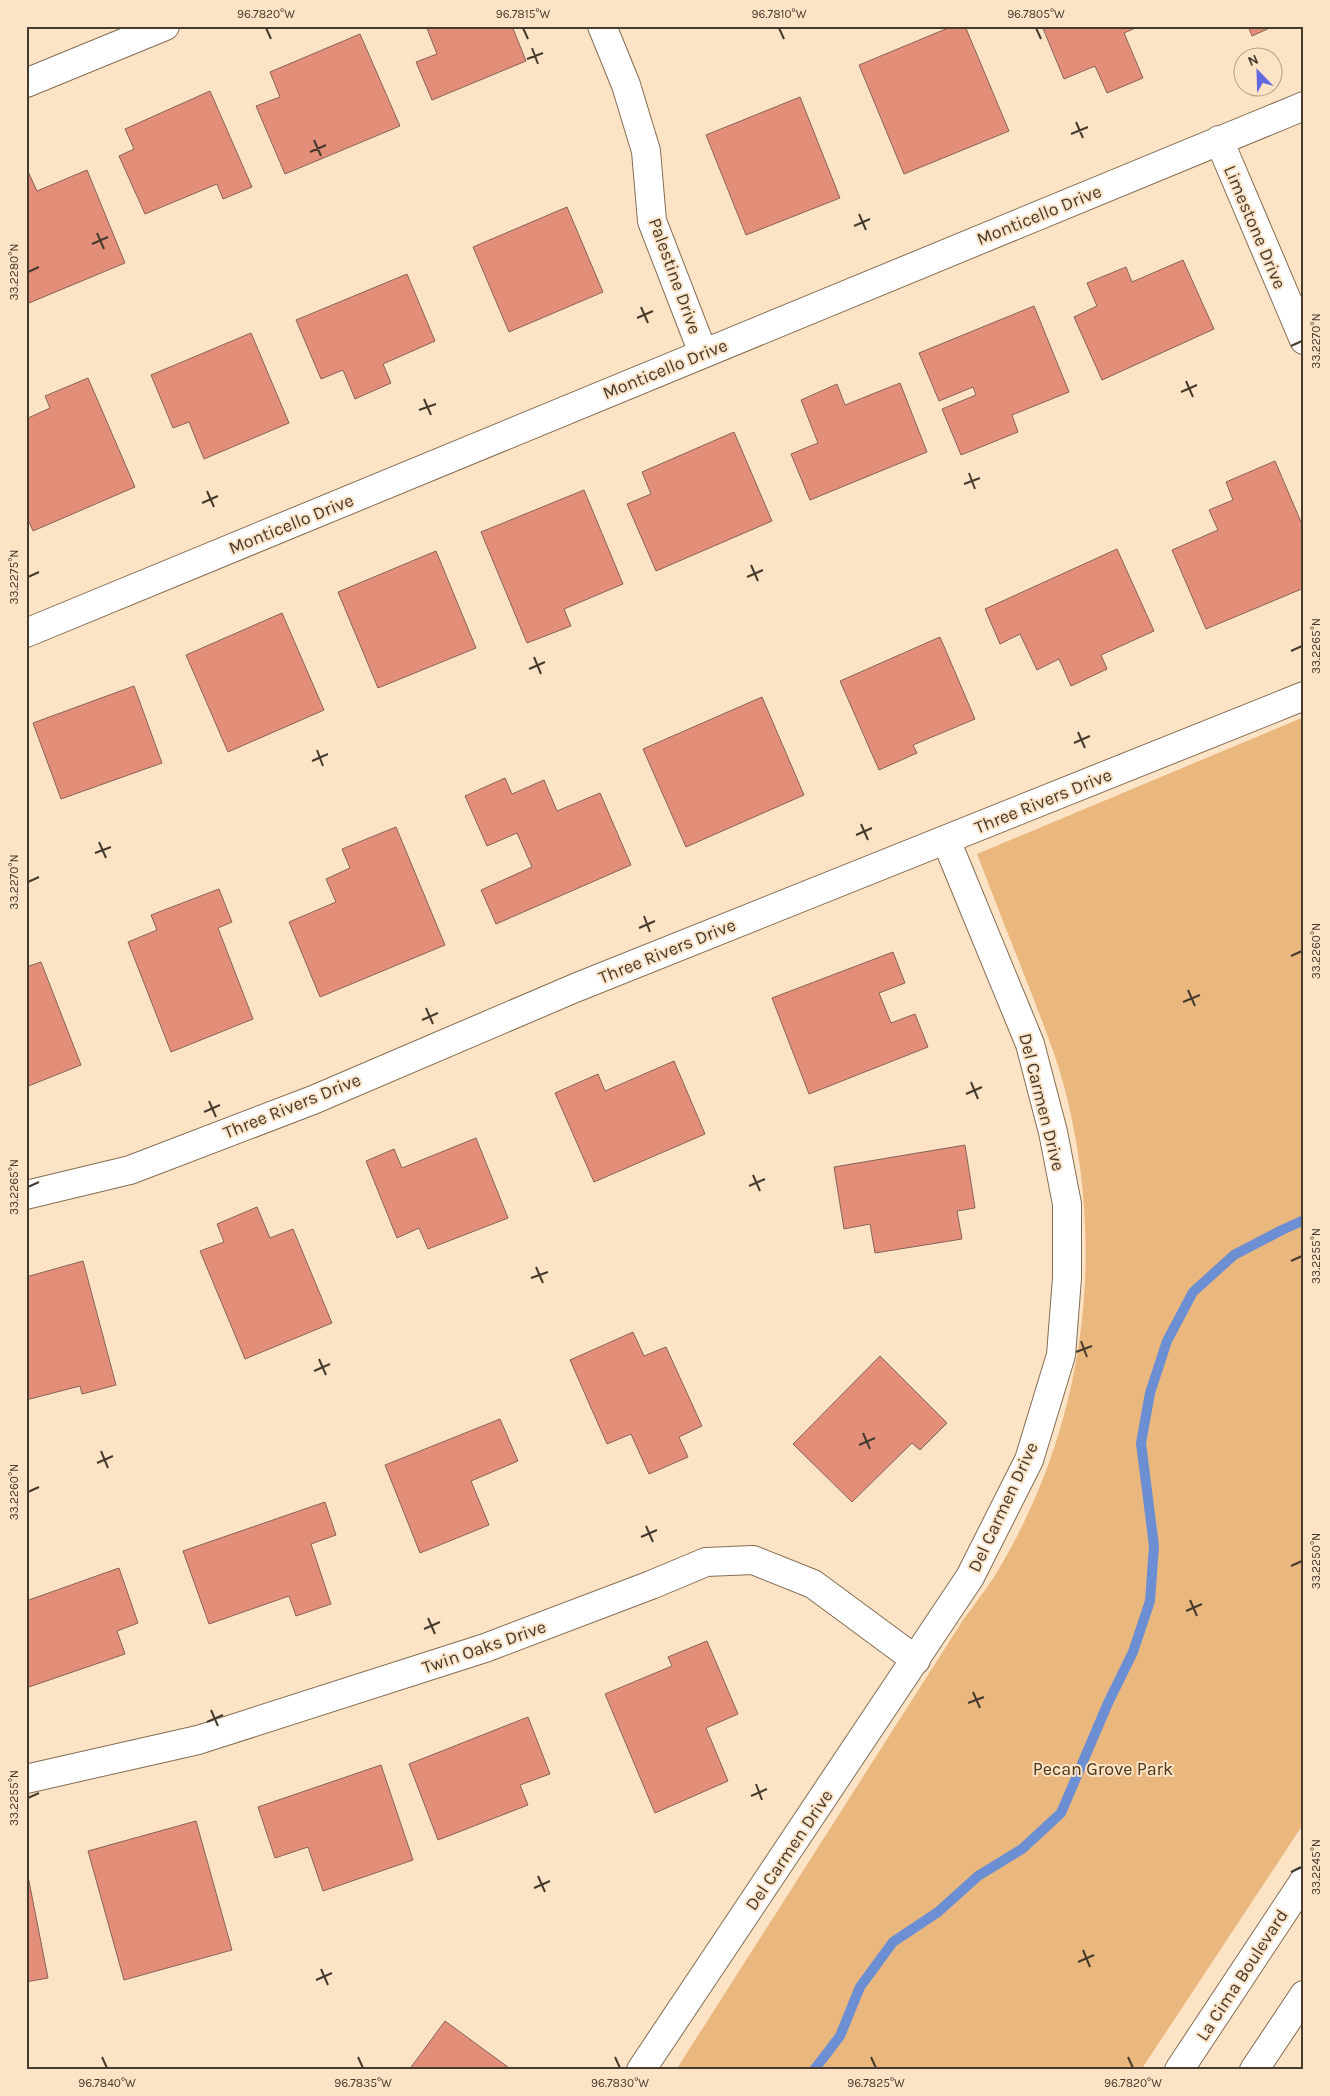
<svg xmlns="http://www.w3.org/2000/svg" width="1330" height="2096" font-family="Karla,sans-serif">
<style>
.green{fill:#eab87e}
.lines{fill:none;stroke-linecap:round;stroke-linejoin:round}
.stream{stroke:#6c8fd3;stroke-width:10}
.building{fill:#e38e79;stroke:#86635a}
.street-casing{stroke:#846d53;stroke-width:30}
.secondary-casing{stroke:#846d53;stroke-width:30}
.street{stroke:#fff;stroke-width:28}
.secondary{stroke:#fff;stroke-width:28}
.ticks{fill:none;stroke:#443a2e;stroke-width:2}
.labels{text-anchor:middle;stroke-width:4;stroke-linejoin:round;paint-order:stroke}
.street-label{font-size:18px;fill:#443a2e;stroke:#fde3c6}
.park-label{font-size:18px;fill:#4d3517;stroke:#fde3c6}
.neatline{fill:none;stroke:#443a2e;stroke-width:2}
.ticks-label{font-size:12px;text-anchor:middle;fill:#443a2e}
</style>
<rect width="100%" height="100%" fill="#fde3c6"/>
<path class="green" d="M1304,717V1823L1141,2070H676L963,1620C974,1606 984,1591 994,1577C1085,1429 1108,1253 1064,1086C1055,1052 1041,1019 1029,987C1011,942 994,898 977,854Z"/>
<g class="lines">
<path class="stream" d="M814,2070L840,2036L860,1987L893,1942L938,1912L978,1876L1022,1849L1061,1813L1108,1703L1133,1652L1150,1601L1154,1546L1141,1443L1150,1393L1167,1341L1193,1292L1234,1255L1282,1230L1304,1220"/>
</g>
<path class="building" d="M426,26H512L526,61L432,100L416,62L437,54Z
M953,26H965L1009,131L904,174L859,65Z
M1042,26H1140L1124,33L1143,78L1107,93L1095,66L1064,79Z
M1248,26H1274L1252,36Z
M360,34L400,126L285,174L256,106L280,97L270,72Z
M210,91L252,187L223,199L217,184L145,214L119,156L134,149L125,129Z
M800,97L840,198L746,235L706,135Z
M26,167L37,191L87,170L125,263L29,303L26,295Z
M567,207L603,292L509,332L473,247Z
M1183,260L1214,329L1102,380L1074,317L1097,306L1087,283L1126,267L1132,282Z
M407,274L435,341L383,364L391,383L355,399L343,370L321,379L296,320Z
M1034,306L1069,392L1012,415L1018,432L961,455L942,409L976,395L973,387L939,401L919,353Z
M251,333L289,423L204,459L189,422L173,428L151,375Z
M88,378L135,487L33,531L26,515V419L50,408L45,396Z
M900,383L927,452L810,500L791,454L818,443L801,400L837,384L845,405Z
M734,432L772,521L656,571L627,504L651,494L642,472Z
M1275,461L1304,529V588L1206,629L1172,550L1218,530L1209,510L1233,500L1226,482Z
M584,490L623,584L564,609L571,626L527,643L481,532Z
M1117,549L1154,631L1101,655L1107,669L1071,686L1059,659L1037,670L1020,634L1000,644L985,609Z
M436,551L476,648L378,688L338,592Z
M282,613L324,710L228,752L186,655Z
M940,637L975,719L913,745L917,753L879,770L840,681Z
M134,686L162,763L61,799L33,723Z
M762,697L804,795L686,847L643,749Z
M505,778L512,794L544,780L557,811L600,793L631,865L496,924L481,890L532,867L517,833L487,846L465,796Z
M396,827L445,945L320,997L289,922L336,902L326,879L350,868L342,849Z
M219,889L232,922L218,928L253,1019L171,1052L128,942L157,930L151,915Z
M893,952L905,983L879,993L891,1023L915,1014L928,1047L809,1094L772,998Z
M41,962L81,1065L26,1087V967Z
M674,1061L705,1134L594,1182L555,1093L598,1074L605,1091Z
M476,1138L508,1218L428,1249L419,1228L397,1238L366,1161L394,1149L402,1168Z
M965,1145L975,1208L957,1211L962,1239L875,1253L870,1224L844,1229L834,1167Z
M257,1207L270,1238L293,1229L332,1323L245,1359L200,1251L224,1242L217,1224Z
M83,1261L116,1385L82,1394L80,1386L26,1400V1277Z
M633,1332L644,1356L666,1347L702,1426L679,1437L688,1457L649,1474L631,1434L607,1444L570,1360Z
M880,1356L947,1423L920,1450L912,1443L852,1502L793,1444Z
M500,1419L518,1461L471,1481L489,1525L420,1553L385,1465Z
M325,1502L336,1535L311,1544L331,1604L296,1616L289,1596L209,1624L183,1551Z
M119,1568L138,1623L117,1631L125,1654L26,1688V1601Z
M707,1641L738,1714L706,1728L728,1781L655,1813L605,1694L672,1666L668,1657Z
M528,1717L550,1774L520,1785L528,1805L438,1840L409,1764Z
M381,1765L413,1860L323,1891L308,1847L275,1858L258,1807Z
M196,1821L232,1950L124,1980L88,1851Z
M26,1866L48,1978L26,1982Z
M445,2021L512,2070H409Z"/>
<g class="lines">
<g class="street-casing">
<path id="street" d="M602,26L626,85L646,151L652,221L703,353
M26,83L165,26
M1219,140L1304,340
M26,633L1304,106
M26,1195L130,1170L313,1100L575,988L1304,696
M26,1779L198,1740L485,1648L651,1585L706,1562L753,1560L813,1584L916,1660
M641,2070L970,1577L1029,1460L1061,1355L1067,1278V1204L1053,1132L1030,1044L946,840"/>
</g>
<g class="secondary-casing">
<path id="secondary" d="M1179,2070L1304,1881
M1254,2070L1304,1995"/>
</g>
<use href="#street" class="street"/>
<use href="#secondary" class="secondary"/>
</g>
<path class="ticks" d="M266,28L271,39M523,28L528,39M779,28L784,39M1036,28L1041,39M532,48L538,64M527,59L543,53M1076,122L1083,138M1071,134L1088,127M314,140L321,156M310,152L326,145M859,214L866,230M854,226L870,219M97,233L104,249M92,244L108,237M28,272L39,267M641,307L648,323M637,318L653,311M1291,346L1302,341M1186,381L1193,397M1181,392L1197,385M424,399L431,415M419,410L436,404M969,473L975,489M964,484L980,478M207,491L214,507M202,503L218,496M751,565L758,581M28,577L39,572M747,577L763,570M1291,651L1302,646M534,657L541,674M529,669L545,662M1078,732L1085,748M1074,743L1090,736M317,750L323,766M312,761L328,754M861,824L868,840M856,835L872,828M99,842L106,858M95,853L111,847M28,882L39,877M644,916L650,932M639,928L655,921M1291,956L1302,951M1188,990L1195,1006M1183,1002L1200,995M426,1008L433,1024M422,1020L438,1013M971,1082L978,1099M966,1094L982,1087M209,1101L216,1117M204,1112L220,1105M753,1175L760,1191M749,1186L765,1179M28,1187L39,1182M1291,1261L1302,1256M536,1267L543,1283M531,1278L548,1272M1081,1341L1087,1357M1076,1352L1092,1346M319,1359L326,1375M314,1371L330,1364M863,1433L870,1449M859,1445L875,1438M101,1451L108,1468M97,1463L113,1456M28,1492L39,1487M646,1526L653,1542M641,1537L657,1530M1291,1566L1302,1561M1190,1600L1197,1616M1186,1611L1202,1604M428,1618L435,1634M424,1629L440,1622M973,1692L980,1708M968,1703L984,1697M211,1710L218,1726M207,1722L223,1715M756,1784L762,1800M751,1796L767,1789M28,1798L39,1793M1291,1872L1302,1867M538,1876L545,1892M534,1888L550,1881M1083,1950L1090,1967M1078,1962L1094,1955M321,1969L328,1985M316,1980L332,1973M102,2057L107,2068M358,2057L363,2068M615,2057L620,2068M871,2057L876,2068M1128,2057L1133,2068"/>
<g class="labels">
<g class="street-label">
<text transform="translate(1039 215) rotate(-22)" y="6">Monticello Drive</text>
<text transform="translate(1255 227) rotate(67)" y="6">Limestone Drive</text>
<text transform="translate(675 276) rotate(70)" y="6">Palestine Drive</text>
<text transform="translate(665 369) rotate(-22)" y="6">Monticello Drive</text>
<text transform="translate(291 524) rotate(-22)" y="6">Monticello Drive</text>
<text transform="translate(1043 801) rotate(-22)" y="6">Three Rivers Drive</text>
<text transform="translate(667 951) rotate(-22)" y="6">Three Rivers Drive</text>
<text transform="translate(1042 1102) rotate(76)" y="6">Del Carmen Drive</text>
<text transform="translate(292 1106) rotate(-22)" y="6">Three Rivers Drive</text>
<text transform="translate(1003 1507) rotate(-65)" y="6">Del Carmen Drive</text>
<text transform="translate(484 1647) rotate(-19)" y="6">Twin Oaks Drive</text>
<text transform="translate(789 1850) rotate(-56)" y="6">Del Carmen Drive</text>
<text transform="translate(1242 1975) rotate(-57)" y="6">La Cima Boulevard</text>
</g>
<g class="park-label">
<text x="1103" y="1775">Pecan Grove Park</text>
</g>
</g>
<rect width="1330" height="2096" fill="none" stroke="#fde3c6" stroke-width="55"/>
<g transform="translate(1258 72) rotate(337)"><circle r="24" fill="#fde3c6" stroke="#b39f89"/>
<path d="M0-4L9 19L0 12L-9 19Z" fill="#6268e0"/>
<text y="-8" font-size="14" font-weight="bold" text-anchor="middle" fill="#443a2e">N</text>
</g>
<rect x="28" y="28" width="1274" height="2040" class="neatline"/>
<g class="ticks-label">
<text x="266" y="18">96.7820°W</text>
<text x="523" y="18">96.7815°W</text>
<text x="779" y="18">96.7810°W</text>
<text x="1036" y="18">96.7805°W</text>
<text transform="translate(14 272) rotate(-90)" y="4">33.2280°N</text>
<text transform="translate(1316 341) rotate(-90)" y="4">33.2270°N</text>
<text transform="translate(14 577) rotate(-90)" y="4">33.2275°N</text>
<text transform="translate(1316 646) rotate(-90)" y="4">33.2265°N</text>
<text transform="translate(14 882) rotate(-90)" y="4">33.2270°N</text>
<text transform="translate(1316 951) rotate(-90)" y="4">33.2260°N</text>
<text transform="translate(14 1187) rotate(-90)" y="4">33.2265°N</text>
<text transform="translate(1316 1256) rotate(-90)" y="4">33.2255°N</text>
<text transform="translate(14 1492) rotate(-90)" y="4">33.2260°N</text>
<text transform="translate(1316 1561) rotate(-90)" y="4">33.2250°N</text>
<text transform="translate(14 1798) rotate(-90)" y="4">33.2255°N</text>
<text transform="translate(1316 1867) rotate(-90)" y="4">33.2245°N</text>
<text x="107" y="2087">96.7840°W</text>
<text x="363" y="2087">96.7835°W</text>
<text x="620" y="2087">96.7830°W</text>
<text x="876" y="2087">96.7825°W</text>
<text x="1133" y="2087">96.7820°W</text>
</g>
</svg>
